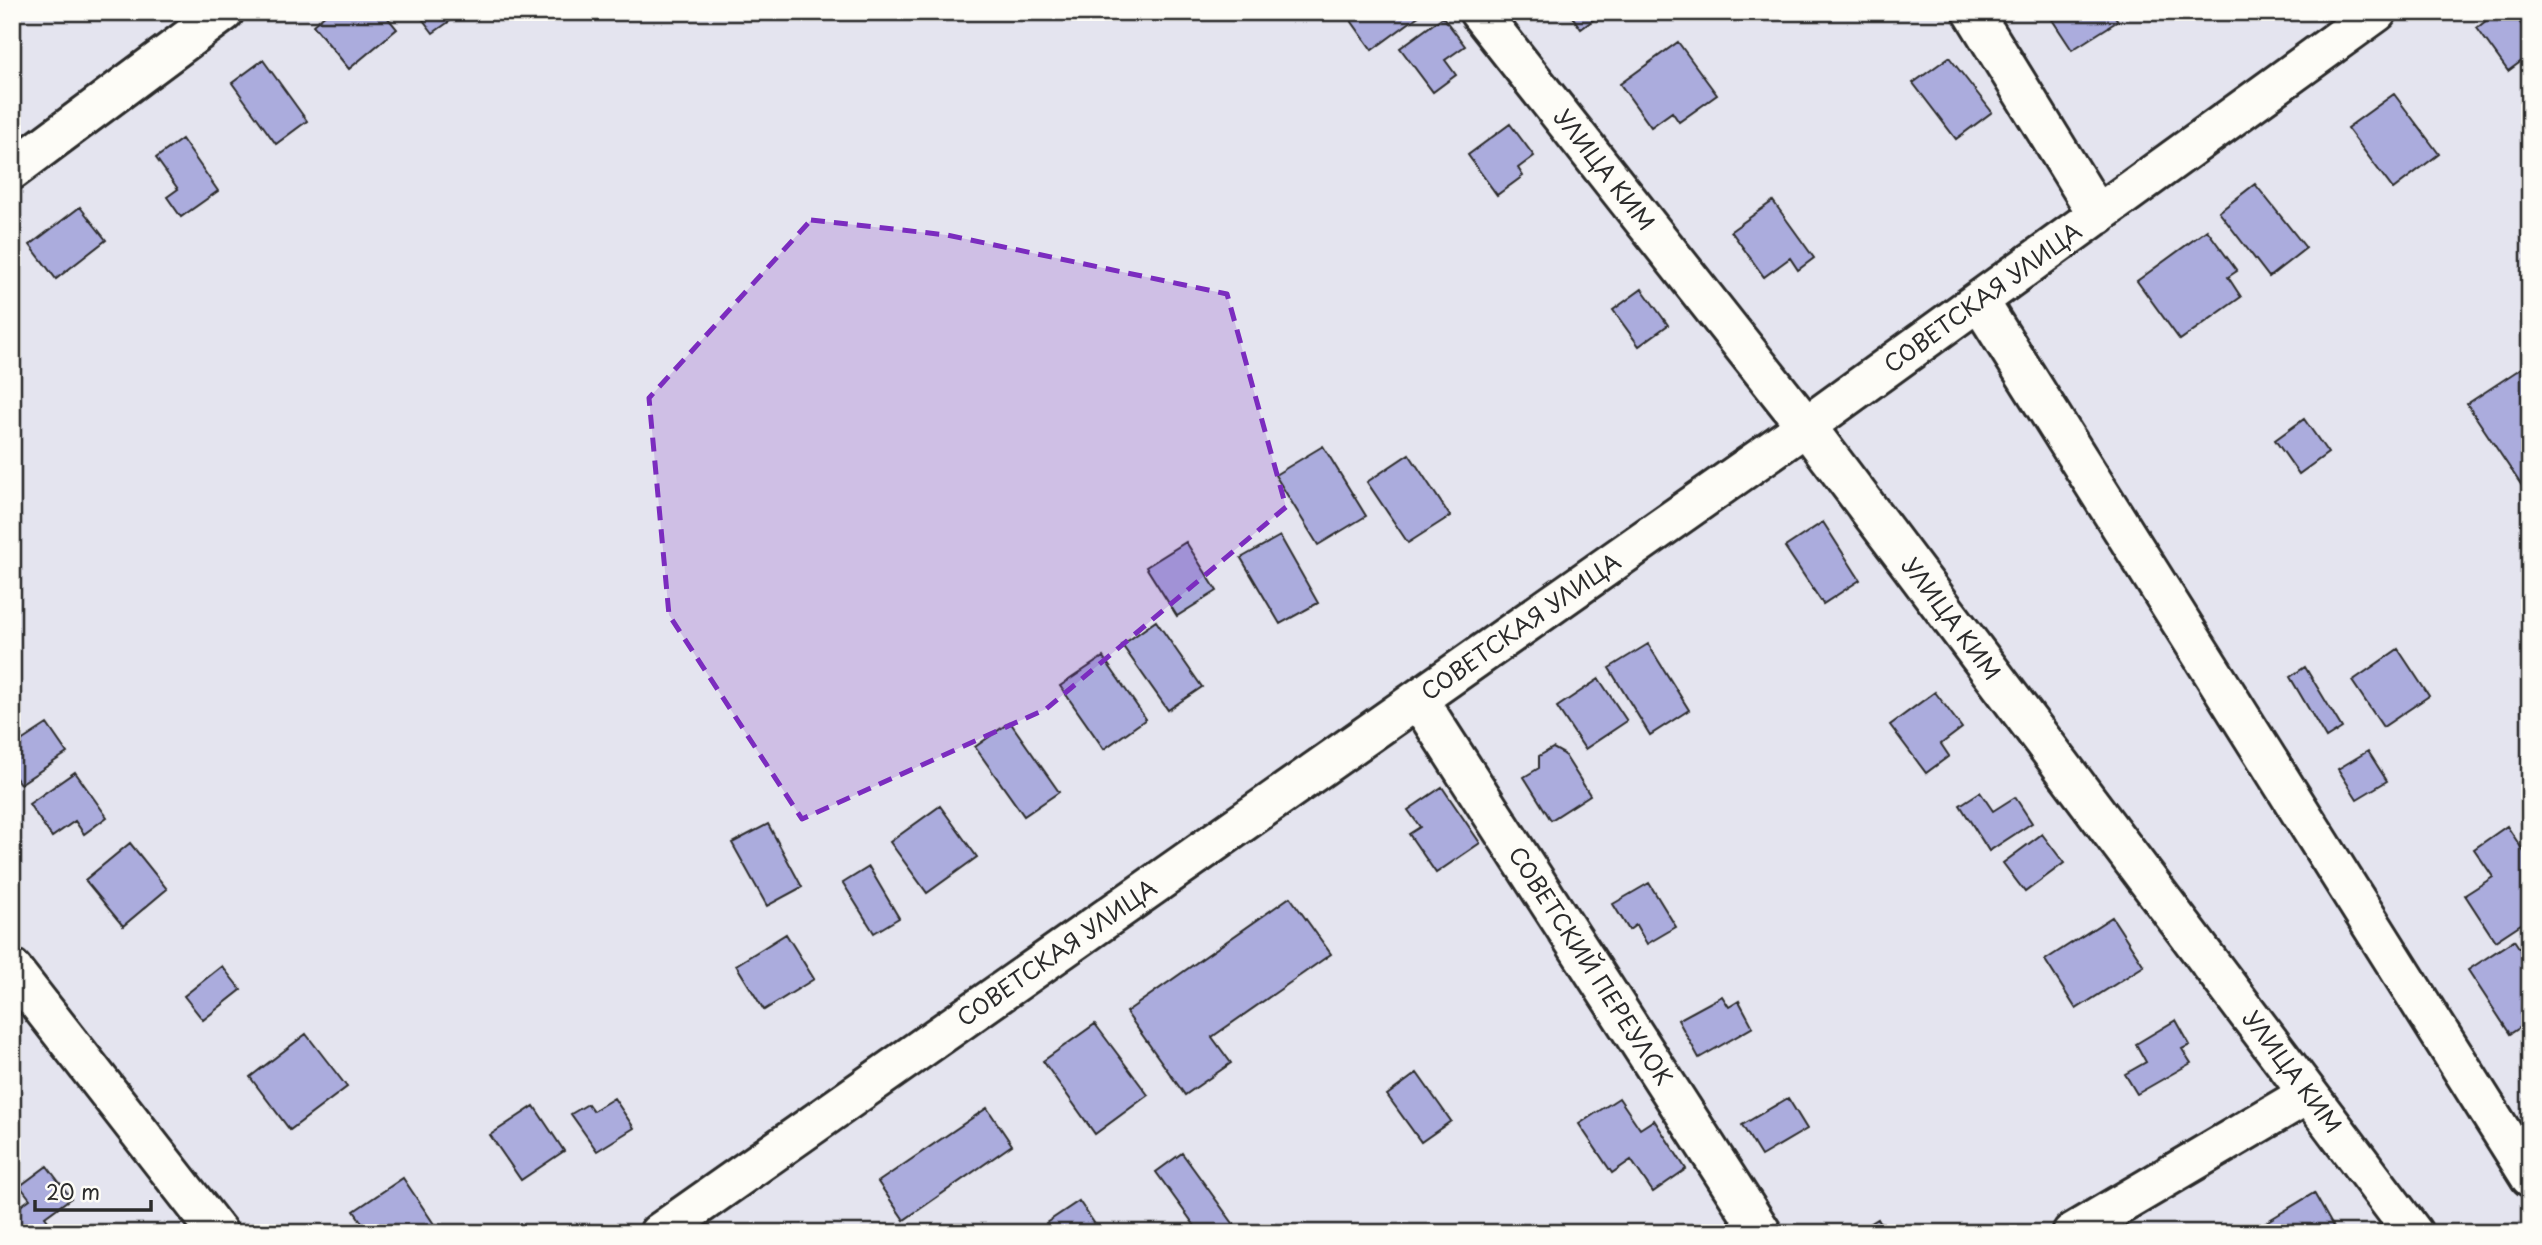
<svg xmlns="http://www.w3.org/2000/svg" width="2542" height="1245" font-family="'Playpen Sans',sans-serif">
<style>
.building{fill:#abacdd;stroke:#2b2b2b;stroke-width:2}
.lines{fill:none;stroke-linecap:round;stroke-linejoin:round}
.street-casing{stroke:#2b2b2b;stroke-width:44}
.street{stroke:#fdfcf7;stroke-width:38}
.marked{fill:#7b2cbf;fill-opacity:0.2;stroke:#7b2cbf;stroke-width:5;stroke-dasharray:14 9;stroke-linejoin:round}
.labels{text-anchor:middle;stroke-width:6;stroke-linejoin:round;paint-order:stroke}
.street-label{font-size:23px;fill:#2b2b2b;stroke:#fdfcf7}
</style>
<rect width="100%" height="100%" fill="#e4e4ef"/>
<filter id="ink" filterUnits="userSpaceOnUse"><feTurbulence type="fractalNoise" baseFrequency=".0143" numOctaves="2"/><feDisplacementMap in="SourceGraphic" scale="14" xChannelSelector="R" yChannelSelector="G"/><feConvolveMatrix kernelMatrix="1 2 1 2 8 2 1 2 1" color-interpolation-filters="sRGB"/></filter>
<g filter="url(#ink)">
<path class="building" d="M328,12H383L397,29L349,69L313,25Z
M417,12H459L460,14L433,33Z
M1345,12H1424L1372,50Z
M1569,12H1604L1581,29Z
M2047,12H2112L2118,21L2072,50Z
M2497,12H2512L2530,36V55L2508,71L2477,28Z
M1443,17L1465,46L1445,60L1456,75L1433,92L1400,48Z
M1678,42L1717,95L1679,122L1672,112L1651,127L1620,84Z
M1949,57L1992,112L1956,139L1913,83Z
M263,60L307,121L276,144L232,83Z
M2394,94L2439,154L2393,189L2347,128Z
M1510,124L1534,156L1518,168L1523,176L1497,195L1468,155Z
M182,139L218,191L181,217L167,197L178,189L156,158Z
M2255,184L2306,248L2269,277L2219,212Z
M1773,201L1814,258L1798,270L1790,258L1764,277L1731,231Z
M80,207L106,240L56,279L30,245Z
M2207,230L2237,271L2228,277L2241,297L2180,340L2137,281Z
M1642,289L1668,325L1639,346L1613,310Z
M2523,367L2530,377V498L2467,404Z
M2304,419L2328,453L2299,474L2275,440Z
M1323,446L1366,516L1318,545L1275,475Z
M1409,454L1450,516L1408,543L1367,482Z
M1823,522L1860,580L1823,604L1785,547Z
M1280,536L1318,603L1280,624L1241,558Z
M1186,542L1217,591L1177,616L1146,567Z
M1156,621L1202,687L1168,710L1122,645Z
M1648,644L1689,710L1650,735L1609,668Z
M2398,649L2429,696L2383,727L2352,681Z
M1103,657L1146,719L1104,749L1060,686Z
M2305,667L2342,728L2326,738L2290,677Z
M1599,679L1627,721L1585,749L1557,707Z
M1935,692L1962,728L1941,744L1949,756L1926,773L1890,725Z
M1010,722L1059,792L1024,816L975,747Z
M47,724L67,753L20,784L12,772V747Z
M1553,748L1564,754L1590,795L1551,820L1524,777L1539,768V756Z
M2368,751L2387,781L2357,799L2338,769Z
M75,772L107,817L84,834L75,821L52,837L29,804Z
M1442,787L1480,843L1436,873L1409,834L1420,827L1408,810Z
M1980,792L1993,811L2015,797L2032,823L1989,851L1960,805Z
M940,806L977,857L927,893L890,842Z
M768,824L802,887L767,906L732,843Z
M2507,826L2530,861V918L2495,941L2465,895L2493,877L2474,849Z
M2042,834L2064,863L2025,892L2003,863Z
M130,843L167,889L123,926L85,880Z
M869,867L899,918L874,933L843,883Z
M1649,883L1676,927L1647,944L1636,925L1629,930L1613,904Z
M1290,897L1331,954L1212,1037L1231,1063L1185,1095L1126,1012Z
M2112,917L2144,966L2076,1009L2045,960Z
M786,934L814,979L764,1010L736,965Z
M2514,940L2530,964V1021L2510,1034L2468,970Z
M222,966L241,990L203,1020L184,996Z
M1722,996L1729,1007L1739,1001L1753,1027L1699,1058L1678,1020Z
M2176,1020L2190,1045L2182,1049L2191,1063L2137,1094L2125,1074L2146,1062L2136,1044Z
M1095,1024L1148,1095L1095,1134L1043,1061Z
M306,1034L347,1087L290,1130L250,1077Z
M1417,1073L1451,1121L1421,1142L1387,1095Z
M614,1098L634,1128L597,1151L571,1114L588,1104L593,1111Z
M1619,1098L1640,1129L1654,1120L1686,1169L1653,1192L1631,1160L1612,1173L1579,1124Z
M1788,1098L1807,1129L1761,1156L1742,1125Z
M534,1106L564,1151L521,1180L490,1135Z
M987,1108L1012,1145L904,1220L878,1182Z
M1182,1153L1240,1233H1200L1156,1172Z
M47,1166L71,1198L45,1217L55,1230L51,1233H20L12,1223V1212L30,1199L20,1186Z
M403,1178L440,1233H369L354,1211Z
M2314,1193L2334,1228L2325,1233H2272L2266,1222Z
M1079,1201L1101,1233H1053L1046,1223Z
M1878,1219L1886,1233H1855Z"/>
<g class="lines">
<g class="street-casing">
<path id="street" d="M1479,12L1806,426L2413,1233
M1973,12L2098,215
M12,170L224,12
M1979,301L2530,1177
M1418,699L1762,1233
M12,969L218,1233
M659,1233L1806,426L2377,12
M2072,1233L2308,1094"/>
</g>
<use href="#street" class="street"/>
</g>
</g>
<path class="marked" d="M811,220L947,235L1227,294L1286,507L1046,709L802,819L669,615L649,398Z"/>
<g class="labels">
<g class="street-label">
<text transform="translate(1604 170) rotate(52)" y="8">УЛИЦА КИМ</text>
<text transform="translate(1983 298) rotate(-36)" y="8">СОВЕТСКАЯ УЛИЦА</text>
<text transform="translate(1951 619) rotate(53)" y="8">УЛИЦА КИМ</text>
<text transform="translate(1521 627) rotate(-35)" y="8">СОВЕТСКАЯ УЛИЦА</text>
<text transform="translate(1057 953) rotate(-35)" y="8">СОВЕТСКАЯ УЛИЦА</text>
<text transform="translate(1590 966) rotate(57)" y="8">СОВЕТСКИЙ ПЕРЕУЛОК</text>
<text transform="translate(2292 1072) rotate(53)" y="8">УЛИЦА КИМ</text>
</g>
</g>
<rect width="2542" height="1245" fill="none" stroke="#fdfcf7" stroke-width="42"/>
<rect x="21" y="21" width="2500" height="1203" fill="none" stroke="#2b2b2b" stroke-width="2.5" filter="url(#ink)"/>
<path d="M35 1200v10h116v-10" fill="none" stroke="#2b2b2b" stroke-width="3.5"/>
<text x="46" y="1200" font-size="21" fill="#2b2b2b" stroke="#fdfcf7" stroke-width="5" paint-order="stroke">20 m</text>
</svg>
